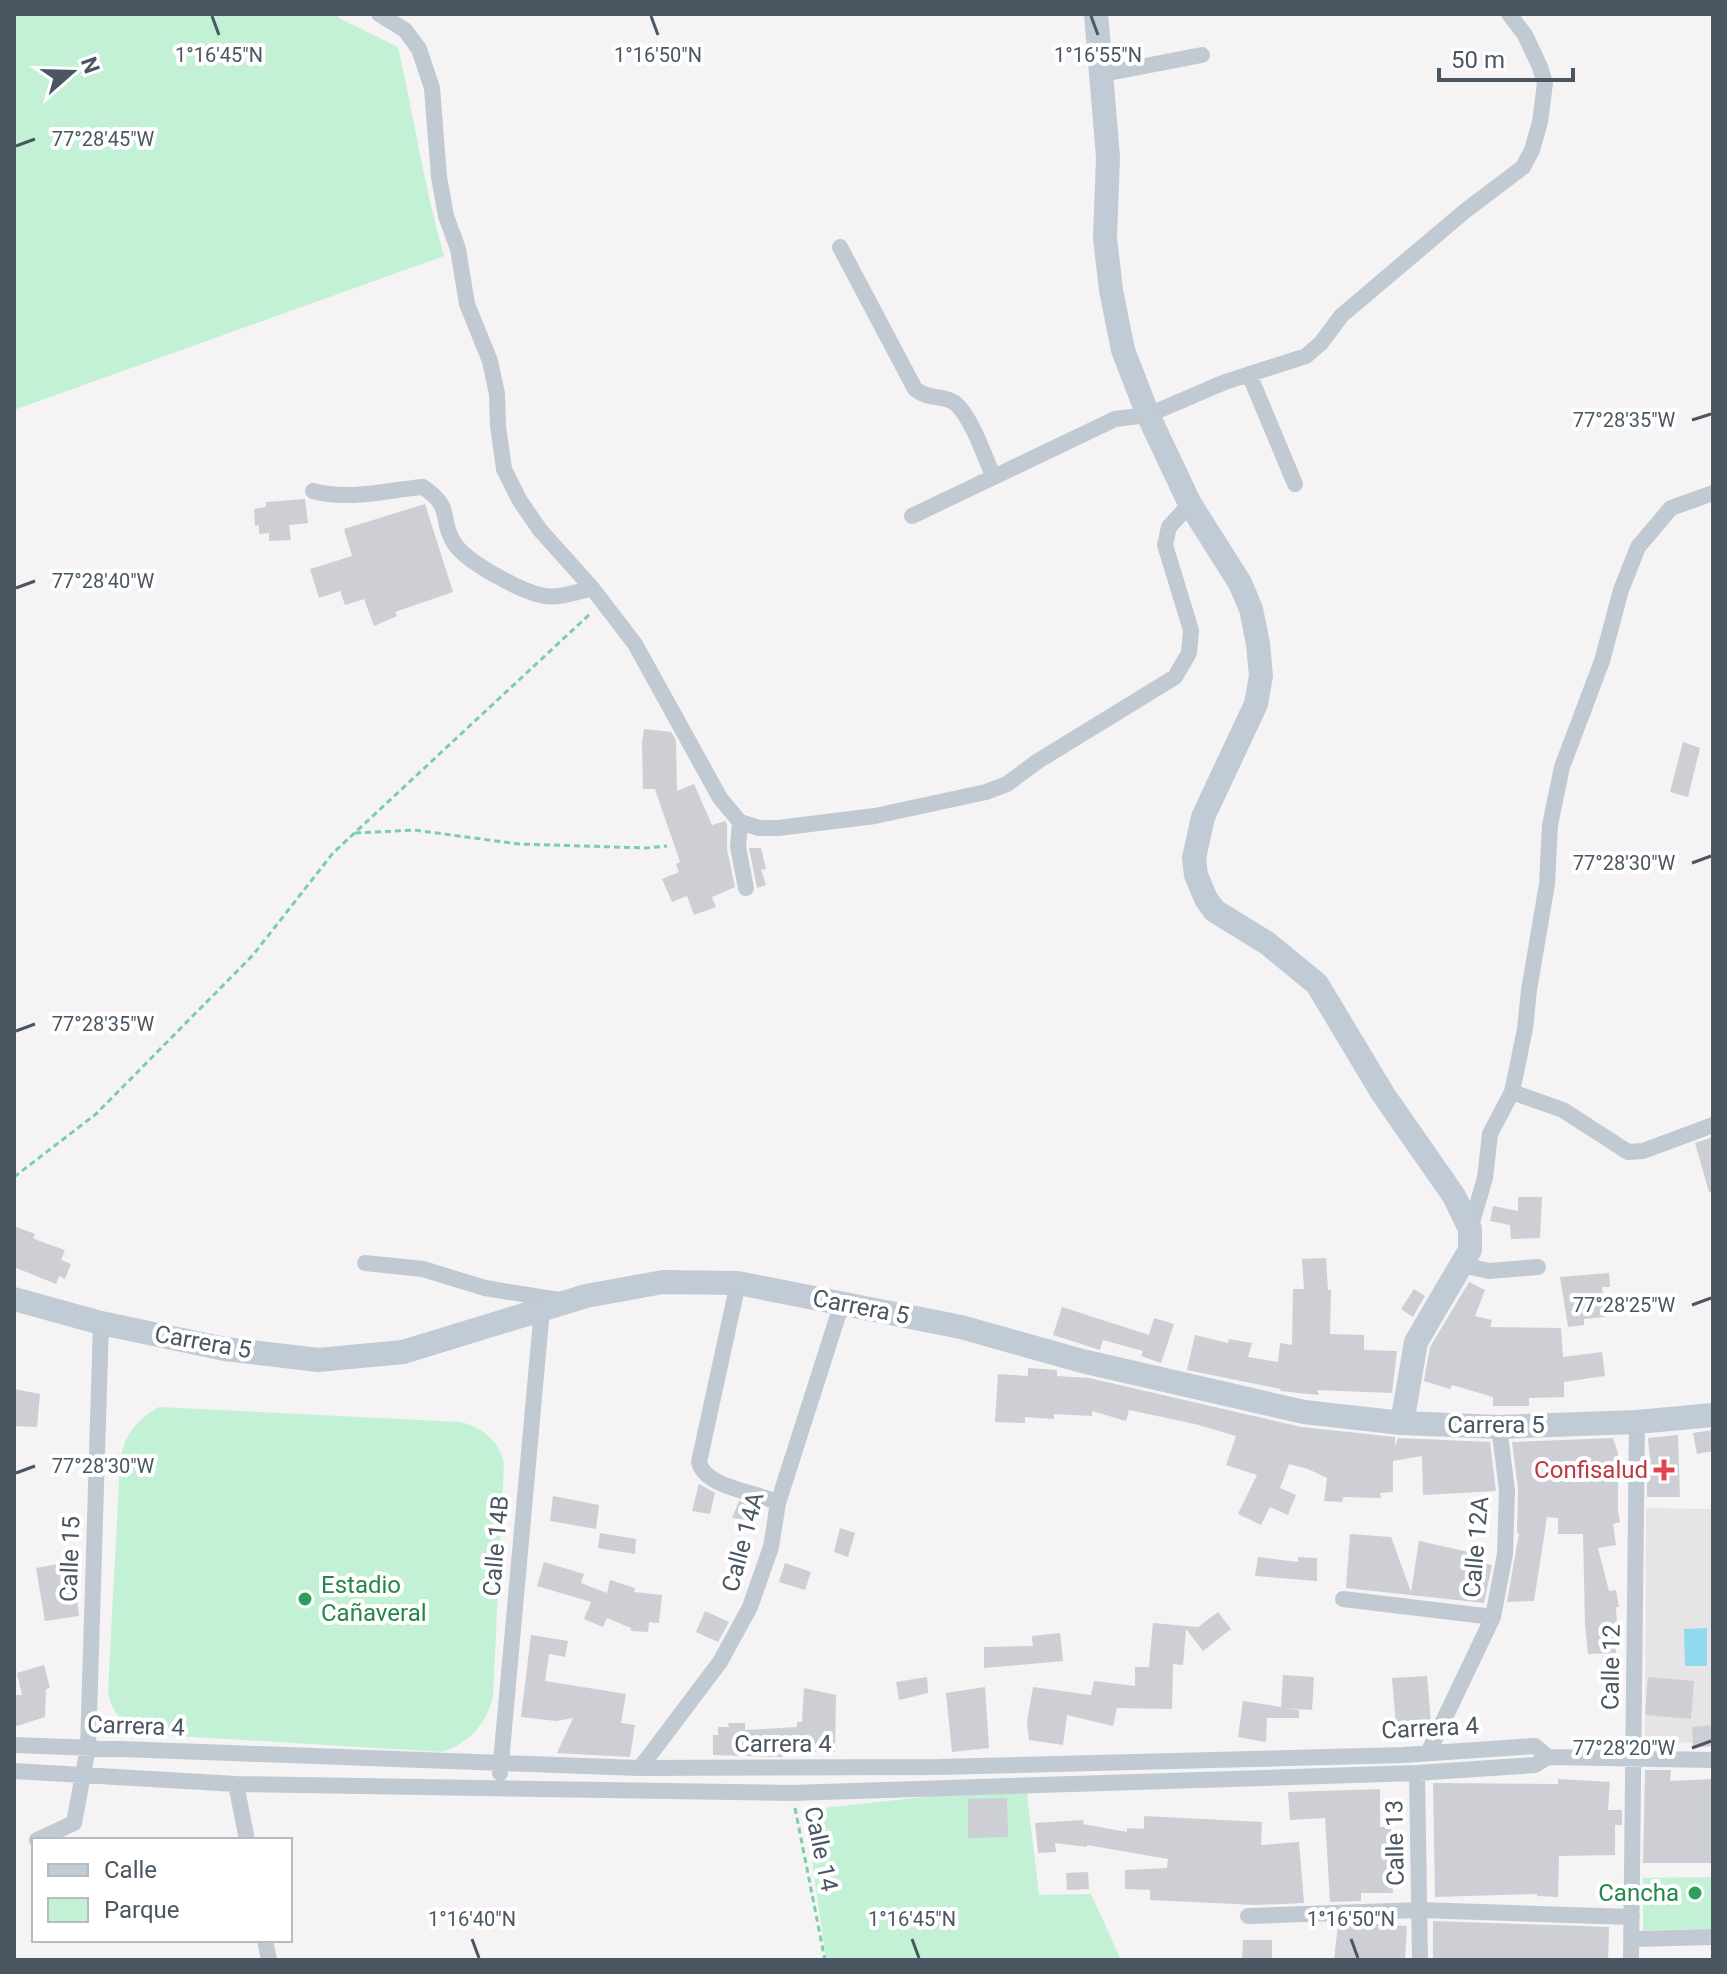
<svg xmlns="http://www.w3.org/2000/svg" width="1727" height="1974" font-family="Roboto,sans-serif">
<style>
.education{fill:#e6e4e5}
.green{fill:#c3f1d5}
.water{fill:#90daee}
.building{fill:#cdcfd5}
.lines{fill:none;stroke-linecap:round;stroke-linejoin:round}
.path{stroke:#7ad0a6;stroke-width:3;stroke-dasharray:6 4;stroke-linecap:butt}
.street{stroke:#c1cad2;stroke-width:16}
.secondary{stroke:#c1cbd6;stroke-width:24}
.ticks{fill:none;stroke:#4a5661;stroke-width:3}
.health-dot{fill:#e0444e;stroke:#fff;stroke-width:3}
.leisure-dot{fill:#2e9e5b;stroke:#fff;stroke-width:3}
.labels{text-anchor:middle;stroke-width:8;stroke-linejoin:round;paint-order:stroke}
.street-label{font-size:24px;fill:#4a5661;stroke:#fff}
.health-label{font-size:24px;fill:#be3a42;stroke:#fff;text-anchor:end}
.leisure-label{font-size:24px;fill:#27864d;stroke:#fff;text-anchor:start}
.ticks-label{font-size:20px;text-anchor:middle;fill:#4a5661;stroke:#fff;stroke-width:8;stroke-linejoin:round;paint-order:stroke}
</style>
<rect width="100%" height="100%" fill="#f5f3f3"/>
<path class="education" d="M1646,1508L1713,1509V1743L1645,1742Z"/>
<path class="green" d="M14,14H337L339,18L398,47C414,117 424,187 444,256L14,410Z
M159,1407L460,1422C482,1427 498,1440 504,1462L493,1696C486,1725 469,1743 442,1752L146,1734C125,1728 112,1714 108,1692L120,1463C123,1437 136,1420 159,1407Z
M1026,1786L1039,1895L1091,1894L1121,1960H826L805,1810Z
M1713,1877V1929L1643,1930V1878Z"/>
<path class="water" d="M1707,1628V1666H1685L1684,1629Z"/>
<path class="building" d="M305,499L308,523L289,525L291,540L269,541V533L259,534V525L255,526L254,509L266,507V502Z
M425,504L453,592L395,612L397,616L374,626L364,599L345,605L340,591L319,598L310,569L352,556L344,529Z
M644,729L671,732L676,740L677,791L694,784L712,825L725,821L727,824V849L735,887L712,897L716,907L694,915L687,896L672,902L662,879L679,872L676,864L680,862L655,789H643L642,743Z
M1683,742L1700,748L1688,797L1670,792Z
M749,848H761L766,869L761,870L766,885L757,888Z
M1713,1137V1191L1709,1192L1695,1143Z
M1518,1197H1542L1540,1238L1511,1239L1510,1225L1490,1221L1493,1206L1518,1211Z
M14,1226L35,1234L33,1238L42,1242L65,1250L61,1260L71,1264L65,1279L59,1276L56,1284L14,1267Z
M1326,1258L1328,1290H1331L1330,1334L1364,1335V1350L1397,1351L1392,1393L1317,1390L1319,1395L1280,1391L1281,1389L1187,1370L1195,1335L1228,1343L1229,1339L1252,1343L1248,1357L1278,1362L1280,1343L1292,1345L1293,1289H1304L1302,1259Z
M1609,1273L1610,1287H1602L1605,1317L1584,1319V1325L1568,1327L1560,1277Z
M1469,1282L1485,1290L1475,1316L1492,1320L1490,1327L1561,1328L1563,1357L1602,1352L1605,1376L1564,1382V1397L1529,1398V1406H1493V1397L1452,1385L1450,1389L1424,1381L1430,1347Z
M1414,1289L1425,1296L1413,1317L1401,1309Z
M1062,1307L1149,1335L1154,1318L1174,1324L1161,1363L1141,1356L1143,1351L1103,1340L1100,1350L1053,1335Z
M1028,1368L1057,1370V1376L1089,1378L1301,1427L1395,1437V1447L1398,1438L1490,1442L1496,1491L1423,1495L1422,1456L1393,1461V1492L1380,1493L1381,1498L1343,1497L1342,1502L1324,1501L1327,1478L1308,1469L1289,1464L1280,1488L1296,1495L1288,1515L1270,1507L1261,1525L1238,1514L1257,1475L1226,1465L1236,1436L1195,1424L1129,1410L1126,1421L1092,1411V1416L1054,1414V1419L1025,1417V1423L995,1422L998,1374L1028,1376Z
M14,1389L40,1394L37,1427L14,1426Z
M1713,1430V1451L1697,1454L1693,1433Z
M1678,1435L1680,1497H1647V1474H1651L1648,1438Z
M1613,1438L1618,1453V1511L1620,1522L1613,1524L1616,1545L1598,1548L1609,1591L1616,1590L1619,1607H1616L1617,1624H1614L1616,1653L1588,1654L1585,1624L1583,1534H1558V1518L1547,1517L1534,1601L1507,1602L1519,1533H1517L1518,1489L1512,1442Z
M699,1484L715,1493L710,1514L692,1511Z
M553,1496L599,1505L596,1529L550,1521Z
M739,1501L761,1508L757,1521L732,1518Z
M840,1528L855,1533L848,1557L834,1552Z
M600,1533L636,1539L635,1554L598,1548Z
M1350,1534L1391,1537L1411,1592L1419,1541L1469,1552L1468,1560L1492,1565L1484,1603L1346,1588Z
M1258,1557L1298,1562V1557L1317,1558V1581L1255,1576Z
M544,1562L584,1574L581,1583L607,1593L610,1580L635,1588L634,1592L662,1595L659,1623L649,1622L648,1632L631,1631V1628L607,1618L603,1627L584,1619L591,1602L537,1586Z
M785,1563L811,1572L805,1590L779,1582Z
M58,1564L62,1585L75,1582L79,1616L45,1621L36,1568Z
M705,1611L729,1622L718,1642L696,1632Z
M1218,1612L1231,1629L1203,1651L1186,1629L1183,1665L1173,1664L1172,1709L1117,1708L1113,1726L1067,1715L1063,1745L1029,1740L1027,1722L1033,1687L1091,1695L1094,1681L1135,1686V1667H1149L1153,1623L1198,1627Z
M1060,1633L1063,1661L984,1668V1647L1033,1646L1032,1636Z
M531,1635L568,1641L565,1657L549,1654L545,1681L626,1694L621,1723L635,1725L630,1757L557,1753L573,1718L556,1721L521,1717Z
M44,1665L50,1688L46,1689L45,1717L14,1727V1695H22L17,1673Z
M1283,1675L1314,1677L1312,1710L1286,1708L1299,1710V1718H1267L1266,1742L1238,1737L1243,1701L1281,1707Z
M1427,1676L1431,1722L1425,1734L1397,1737L1392,1678Z
M927,1677L928,1693L899,1700L896,1682Z
M1648,1677L1694,1681L1691,1719L1645,1715Z
M985,1687L989,1748L952,1752L946,1693Z
M804,1688L836,1695L835,1752H783V1757L713,1755V1735H718V1727H729L728,1723H745V1730L797,1727V1722H802Z
M1713,1725V1746L1693,1748L1692,1727Z
M1645,1770H1671L1670,1781L1713,1779V1863H1643Z
M1558,1779L1610,1782L1608,1810H1622V1825H1615V1855L1559,1856L1558,1897L1537,1896V1894L1435,1897L1433,1783L1558,1784Z
M1380,1789V1827H1391L1393,1893H1361V1901L1330,1902L1325,1818L1290,1820L1288,1792Z
M1007,1798L1008,1837L968,1838V1799Z
M1144,1816L1262,1822L1261,1845L1299,1842L1304,1903L1255,1905L1150,1900V1890L1125,1889V1870L1167,1868L1168,1859L1087,1845V1847L1055,1843L1056,1852L1038,1853L1035,1823L1084,1820L1083,1824L1127,1832V1828L1144,1829Z
M1088,1872L1089,1889L1067,1890L1066,1873Z
M1433,1921L1609,1927L1608,1960H1433Z
M1363,1923L1407,1926L1405,1960H1334L1338,1924Z
M1243,1940H1272V1960H1242Z"/>
<g class="lines">
<path class="path" d="M355,833L414,830L519,844L646,848L667,846
M14,1177L96,1114L253,955L333,853L591,613
M795,1808L825,1960"/>
<path class="street" d="M379,14L405,30L419,49L432,88L439,177L446,216L458,249L467,304L490,361L497,394L498,426L504,469L520,501L540,530L592,588L635,644L720,798L740,822L759,828H778L875,816L986,792L1007,784L1038,761L1175,677L1189,653L1191,630L1165,545L1169,527L1190,504
M1103,74L1202,55
M840,247L915,389C931,401 943,394 955,403C971,416 985,457 993,476
M1249,374L1295,484
M313,491C350,501 386,490 423,487C455,509 438,517 454,543C466,562 522,592 544,596C560,598 577,592 592,588
M912,516L1115,419L1148,415L1225,382L1306,356L1321,343L1341,316L1465,211L1523,167L1532,150L1540,122L1545,83L1540,67L1525,35L1509,14
M740,822L738,847L746,888
M1512,1092L1563,1110L1628,1152L1643,1151L1713,1125
M1470,1229L1485,1178L1490,1134L1512,1092L1525,1029L1529,990L1547,884L1550,825L1562,767L1602,661L1621,590L1638,547L1671,508L1713,493
M365,1263L423,1269L485,1288L559,1300
M1462,1265L1489,1271L1538,1267
M738,1283L699,1462C705,1488 755,1491 778,1503
M1343,1599L1493,1617
M14,1745L640,1768L938,1767L1403,1755L1535,1746L1548,1757
M1428,1753L1493,1617L1505,1554L1507,1490L1499,1427
M640,1768L720,1662L750,1607L771,1547L778,1503L842,1303
M14,1771L236,1784L791,1793L1417,1773L1535,1765L1548,1757L1713,1760
M500,1773L542,1309
M1417,1773L1420,1960
M236,1784L247,1840
M37,1840L74,1823L88,1748L101,1323
M1248,1916L1420,1910L1632,1917
M1632,1939L1713,1937
M265,1940L269,1960
M1631,1960L1637,1422"/>
<path class="secondary" d="M1096,14L1108,157L1105,238L1111,290L1123,350L1148,415L1190,504L1240,583L1251,609L1258,644L1261,676L1256,704L1203,817L1194,858L1196,875L1206,899L1215,911L1267,943L1317,984L1383,1094L1454,1196L1470,1229V1250L1416,1342L1402,1423
M14,1299L101,1323L225,1349L318,1360L403,1352L586,1296L663,1282L738,1283L961,1327L1082,1361L1304,1412L1402,1423L1499,1427L1637,1422L1713,1415"/>
</g>
<path class="ticks" d="M212,16L219,35M651,16L658,35M1091,16L1098,35M16,146L35,139M1692,420L1711,414M16,588L35,581M1692,863L1711,856M16,1031L35,1024M1692,1305L1711,1298M16,1473L35,1466M1692,1748L1711,1741M472,1939L479,1958M912,1939L919,1958M1351,1939L1358,1958"/>
<path class="health-dot" d="M1660 1458h8v8h8v8h-8v8h-8v-8h-8v-8h8z"/>
<g class="leisure-dot">
<circle cx="305" cy="1599" r="8"/>
<circle cx="1695" cy="1893" r="8"/>
</g>
<g class="labels">
<g class="street-label">
<text transform="translate(861 1307) rotate(11)" y="8">Carrera 5</text>
<text transform="translate(203 1342) rotate(10)" y="8">Carrera 5</text>
<text x="1496" y="1433">Carrera 5</text>
<text transform="translate(743 1542) rotate(-75)" y="8">Calle 14A</text>
<text transform="translate(496 1546) rotate(-85)" y="8">Calle 14B</text>
<text transform="translate(1476 1547) rotate(-85)" y="8">Calle 12A</text>
<text transform="translate(70 1559) rotate(-88)" y="8">Calle 15</text>
<text transform="translate(1611 1667) rotate(-89)" y="8">Calle 12</text>
<text transform="translate(136 1726) rotate(2)" y="8">Carrera 4</text>
<text transform="translate(1430 1728) rotate(-3)" y="8">Carrera 4</text>
<text x="783" y="1752">Carrera 4</text>
<text transform="translate(1395 1843) rotate(-91)" y="8">Calle 13</text>
<text transform="translate(821 1849) rotate(78)" y="8">Calle 14</text>
</g>
<g class="health-label">
<text x="1648" y="1478">Confisalud</text>
</g>
<g class="leisure-label">
<text x="321" y="1593">Estadio<tspan x="321" dy="28">Cañaveral</tspan></text>
<text x="1679" y="1901" text-anchor="end">Cancha</text>
</g>
</g>
<g class="ticks-label">
<text x="219" y="62">1°16'45"N</text>
<text x="658" y="62">1°16'50"N</text>
<text x="1098" y="62">1°16'55"N</text>
<text x="103" y="146">77°28'45"W</text>
<text x="1624" y="427">77°28'35"W</text>
<text x="103" y="588">77°28'40"W</text>
<text x="1624" y="870">77°28'30"W</text>
<text x="103" y="1031">77°28'35"W</text>
<text x="1624" y="1312">77°28'25"W</text>
<text x="103" y="1473">77°28'30"W</text>
<text x="1624" y="1755">77°28'20"W</text>
<text x="472" y="1926">1°16'40"N</text>
<text x="912" y="1926">1°16'45"N</text>
<text x="1351" y="1926">1°16'50"N</text>
</g>
<rect width="1727" height="1974" fill="none" stroke="#4a5661" stroke-width="32"/>
<rect x="32" y="1838" width="260" height="104" fill="#ffffff" stroke="#b7bbc0" stroke-width="2"/>
<rect x="48" y="1864" width="40" height="12" fill="#c1cbd6" stroke="#b7bbc0" stroke-width="2"/>
<text x="104" y="1878" font-size="24" fill="#4a5661">Calle</text>
<rect x="48" y="1898" width="40" height="24" fill="#c3f1d5" stroke="#b7bbc0" stroke-width="2"/>
<text x="104" y="1918" font-size="24" fill="#4a5661">Parque</text>
<g transform="translate(72 72) rotate(70)" stroke="#ffffff" stroke-width="6" paint-order="stroke">
<path d="M0-6L14 30L0 20L-14 30Z" fill="#4a5661"/>
<text y="-12" font-size="22" font-weight="bold" text-anchor="middle" fill="#4a5661">N</text>
</g>
<path d="M1439 68v12h134v-12" fill="none" stroke="#4a5661" stroke-width="4"/>
<text x="1451" y="68" font-size="24" fill="#4a5661" stroke="#ffffff" stroke-width="6" paint-order="stroke">50 m</text>
</svg>
